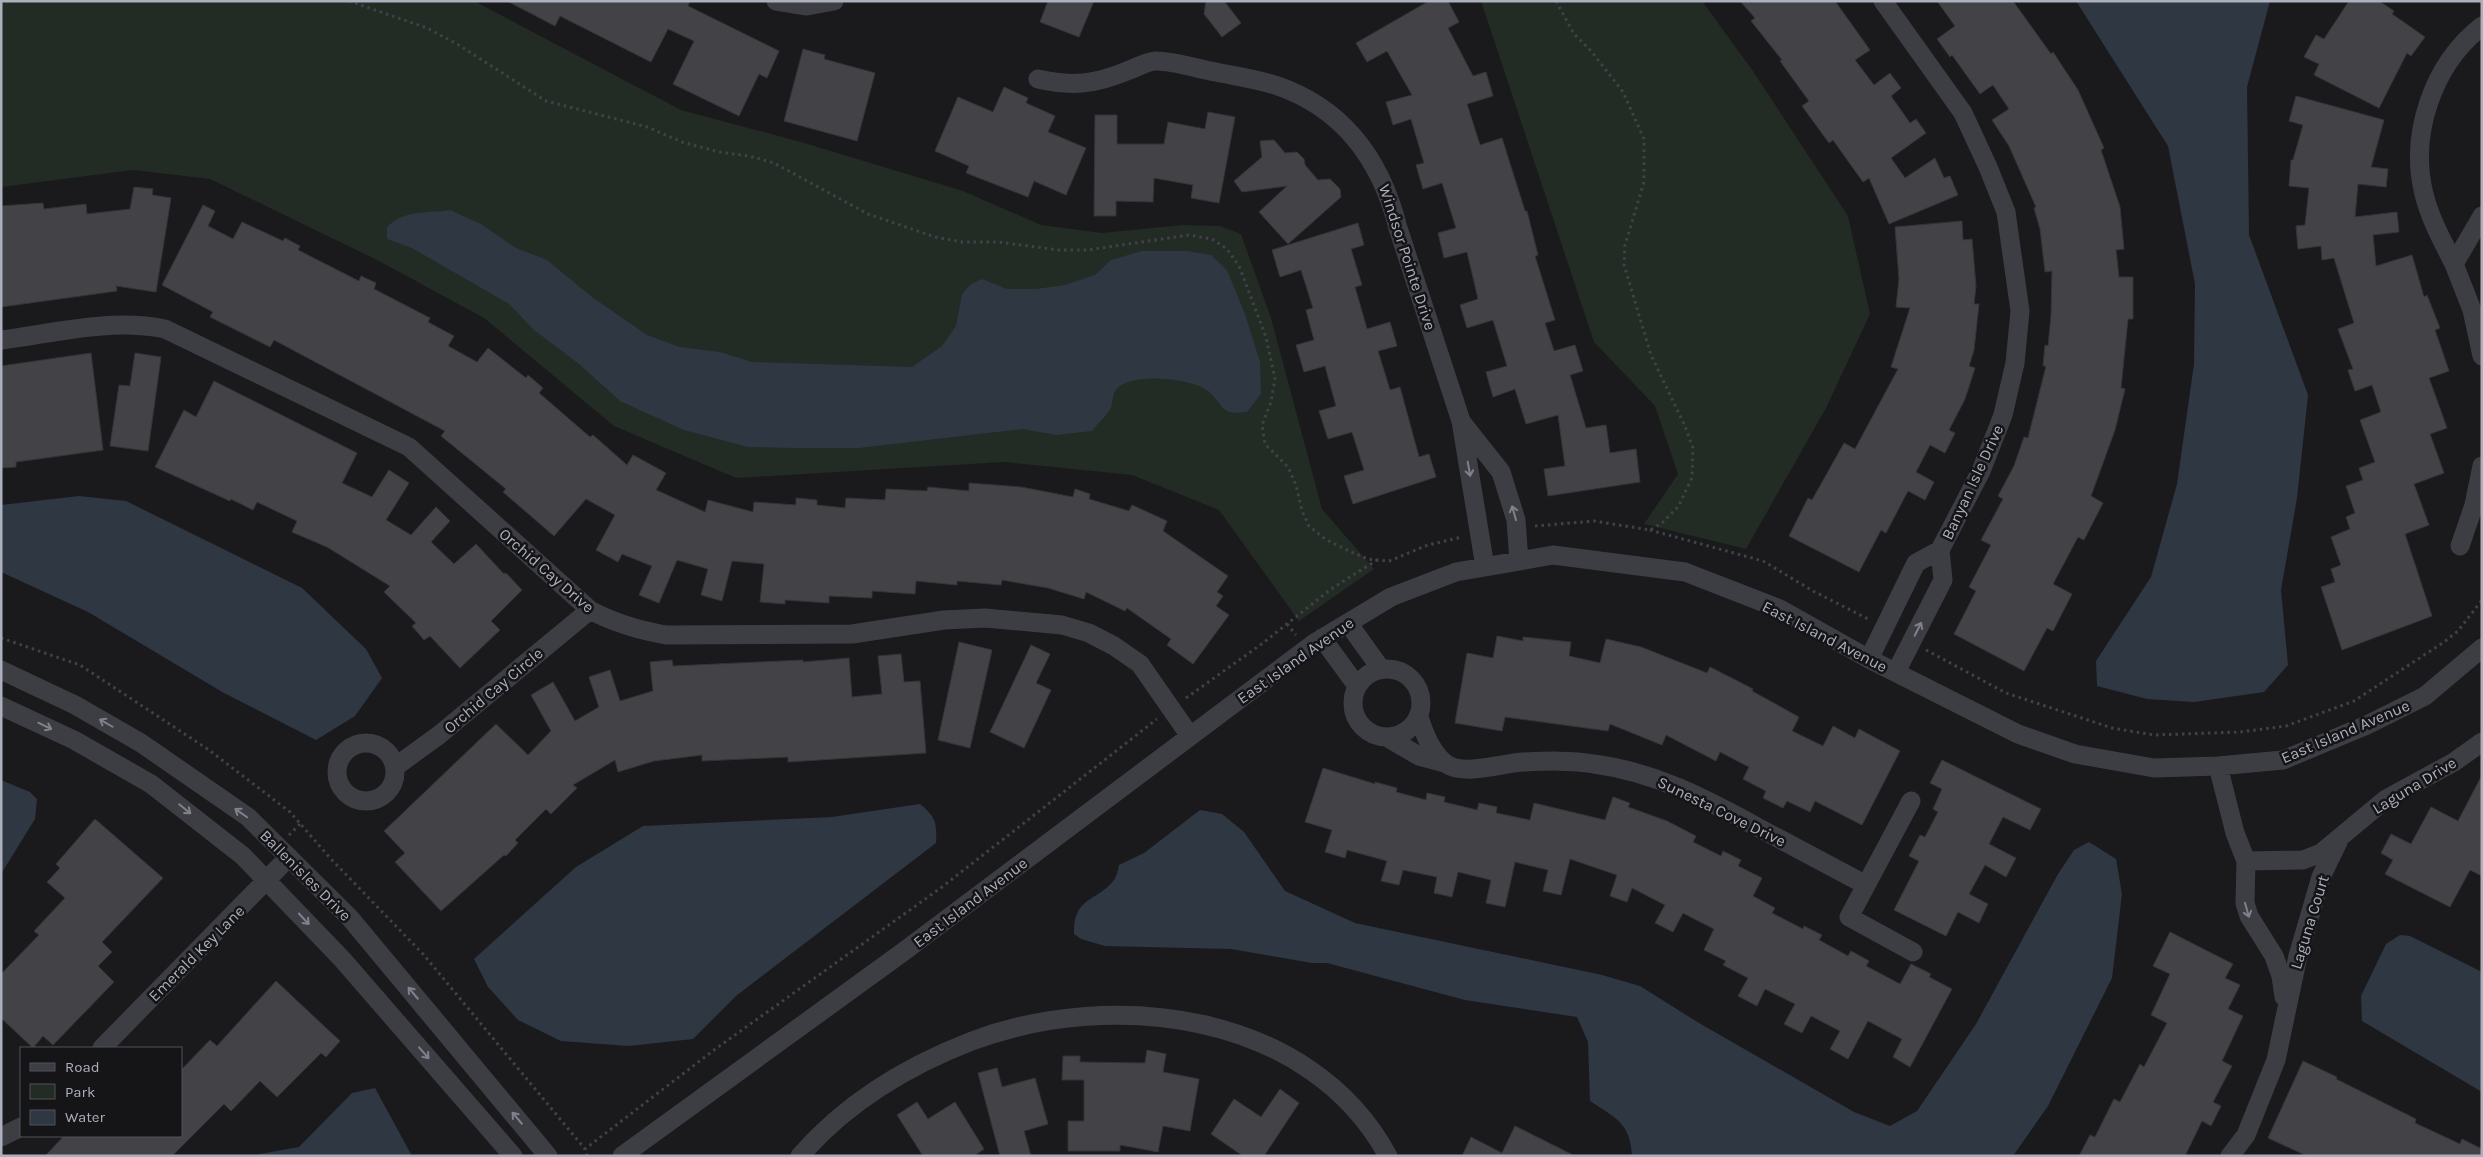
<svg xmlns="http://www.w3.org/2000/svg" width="2483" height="1157" font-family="Karla,sans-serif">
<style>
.green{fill:#222b24}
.water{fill:#2f3742}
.building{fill:#424247;stroke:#353439}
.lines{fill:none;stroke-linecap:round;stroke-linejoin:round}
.path{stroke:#414249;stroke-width:3;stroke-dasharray:2.5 4;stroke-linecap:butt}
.minor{stroke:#3d3d44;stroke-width:19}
.oneway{stroke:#80818c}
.labels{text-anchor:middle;stroke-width:5;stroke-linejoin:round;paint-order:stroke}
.street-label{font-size:16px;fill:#acafbc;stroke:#151518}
</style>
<rect width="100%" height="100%" fill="#1a1a1d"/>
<path class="green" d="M1,1H474L681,110L801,142L963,191L1041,225L1102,233L1182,225L1220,226L1241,234L1271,318L1322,509L1374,569L1299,621L1219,510L1132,475L1004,462L736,478L614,426L484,318L379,261L210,179L133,170L1,187Z
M1481,1H1702L1753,71L1848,216L1870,314L1826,408L1746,549L1644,524L1678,474L1655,406L1594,342Z"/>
<path class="water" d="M2076,1H2270L2247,87L2249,235L2308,395L2297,498L2281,590L2288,665L2264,692L2194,702L2147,699L2097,686L2096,661L2151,577L2177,484L2194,364L2195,284L2168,146Z
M450,210L481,224L516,248L547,260L592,297L647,335L680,347L720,352L752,362L912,367L942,346L956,326L962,294L971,284L982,279L1007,289H1036L1065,285L1095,275L1111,260L1142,251H1187L1211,255L1227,270L1245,314L1260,362L1261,394L1247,412C1219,416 1224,404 1207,390C1190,378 1128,371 1115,391C1112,396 1113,404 1110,410C1105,417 1097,424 1092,431L1056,435L1023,429L859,448H796L748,447L684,430L620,401L579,364L534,330L509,304L412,248L387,239V227C405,209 426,214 450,210Z
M79,496L126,501L302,588L366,649L382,678L355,716L316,740L224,693L88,612L1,572V505Z
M1,780L30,792L37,799L35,819L1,874Z
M920,804C936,817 937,823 936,843L736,996L693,1039L629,1046L561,1041L518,1020L488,987L474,959L576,867L643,826L832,817Z
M1200,810L1222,814L1244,832L1285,891L1355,923L1602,975L1640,986L1699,1023L1854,1112L1890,1126L1917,1111L1976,1024L2058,874L2074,850L2089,842L2116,859L2122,894L2112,978L2048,1106L2013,1156H1632C1630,1123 1616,1118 1590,1101L1588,1042L1577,1017L1465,1000L1327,963H1312L1231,949L1105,946L1081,939L1074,934C1073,896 1097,902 1114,880C1117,876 1118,869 1119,865L1144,853Z
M2400,935L2410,936L2482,972V1092L2362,1021L2361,996L2386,944Z
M375,1088L412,1156H249L299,1147L352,1093Z"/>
<path class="building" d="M507,1H690L688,6L779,51L767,78L759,74L739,116L673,84L694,41L668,29L651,62L560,16L555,26Z
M1048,1H1094L1079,37L1040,22Z
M1206,1H1224L1241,23L1222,37L1204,14Z
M1429,1H1448L1459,22L1448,28L1473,76L1486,72L1493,96L1467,104L1480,145L1502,138L1525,211H1527L1538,255L1535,256L1555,320L1545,323L1554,351L1575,345L1583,371L1570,375L1586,428L1606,425L1610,453L1636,449L1640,482L1548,496L1544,469L1565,466L1558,415L1526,424L1515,389L1493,397L1486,372L1507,366L1493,320L1467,328L1460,305L1478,299L1467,252L1444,258L1438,233L1456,228L1442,183L1423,189L1416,165L1424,163L1411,119L1393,125L1386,102L1412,95L1387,51L1367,62L1356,43Z
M1740,1H1835L1870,50L1855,60L1874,85L1890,73L1901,88L1891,96L1910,123L1916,119L1926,133L1891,158L1905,178L1935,158L1944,178L1950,176L1958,195L1889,224L1869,178L1863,182L1833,140L1829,143L1802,106L1809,101L1780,61L1782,60L1751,21L1755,18Z
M1937,1H2013L2051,54L2053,52L2078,90L2104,148L2101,150L2120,207L2124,249L2116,250L2119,277H2133V319H2128L2121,388L2125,389L2115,430L2091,496L2103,503L2084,540L2078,537L2053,584L2072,594L2053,631L2047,628L2024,671L1954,634L1976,591L1969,587L1991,545L1981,540L2003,499L1998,496L2014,466L2024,437L2028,438L2046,366H2043L2045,345L2048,346L2051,316L2052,271L2045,272L2040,229L2034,208L2036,207L2009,146L1992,120L2009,109L1993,85L1980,94L1952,55L1950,57L1937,39L1955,26Z
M2349,1H2379L2394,11L2392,14L2425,37L2411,56L2407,53L2379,108L2314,75L2319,64L2304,57L2316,35L2324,39Z
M803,49L825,55L824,59L875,73L857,141L784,121Z
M1004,87L1028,98L1026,103L1055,116L1048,132L1086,148L1066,195L1034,181L1028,197L966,173L969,166L935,151L958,97L993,112Z
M2296,96L2384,120L2371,167L2388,169L2386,187L2358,184L2355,217L2397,212L2399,232L2373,235L2376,266L2412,255L2424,297L2427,295L2440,328L2435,330L2449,371L2429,378L2447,428L2430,434L2444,473L2414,484L2429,525L2405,534L2432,616L2342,650L2321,587L2335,582L2331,569L2341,565L2331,537L2350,529L2346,517L2355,513L2346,486L2363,480L2359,468L2375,462L2360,420L2381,412L2372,385L2355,391L2348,370L2353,369L2338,329L2354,323L2334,258L2322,260L2321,246L2298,249L2296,226L2305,225L2309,188L2289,186L2291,160H2293L2303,125L2289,121Z
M1208,112L1235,117L1219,203L1191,198L1193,185L1154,178L1153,202L1116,201V216H1094L1095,115H1117V144H1164L1168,122L1205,129Z
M1274,140L1285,153L1297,152L1304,159L1305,165L1318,180L1330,179L1340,189L1341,197L1288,244L1259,212L1287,186L1242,192L1234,181L1262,157L1260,141Z
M134,187L153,189L152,195L171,198L156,292L116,286L117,291L1,307V206L43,203L44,209L86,204L87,214L130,209Z
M203,205L215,211L208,226L233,239L242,222L283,241L285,238L300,246L298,250L359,281L361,276L376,283L374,289L430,318L428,322L454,336L448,346L477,362L488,348L526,378L528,375L543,388L539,393L590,437L593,435L627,465L633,455L666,473L656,490L705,512L708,500L753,512L754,502L796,505V498L817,500V505L845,508L846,498L885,500L886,489L927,491L928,487L969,491V483L1021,487L1073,497L1075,489L1090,494L1089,499L1129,511L1132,505L1167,521L1163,531L1228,576L1217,592L1223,596L1216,606L1229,615L1193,664L1167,645L1171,639L1127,608L1125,611L1086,592L1084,599L1048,588L1002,580L1001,585L957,581V585L916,581L915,594L872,591V598L829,596V603L785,600V604L760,602L764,564L732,561L722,601L701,595L708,569L677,560L659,603L639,595L652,566L622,554L618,562L596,550L615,515L586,499L554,536L503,492L506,489L441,436L445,431L274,340L270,347L210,317L213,312L162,285Z
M1962,221L1963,240L1972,239L1976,286L1974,304H1979L1974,350L1969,366L1975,368L1965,399L1949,430L1955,433L1945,453L1930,445L1916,472L1934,482L1925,500L1908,491L1886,533L1881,530L1859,572L1789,536L1808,498L1812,500L1844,443L1855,449L1898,369L1891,367L1910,308L1896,307L1899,279L1895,227Z
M1358,223L1364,245L1351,249L1362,285L1355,287L1367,329L1390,322L1397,346L1378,351L1390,390L1400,387L1419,457L1429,454L1436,477L1353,504L1344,476L1364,470L1352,432L1328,439L1319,411L1336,406L1325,366L1304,372L1296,345L1314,340L1306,310L1313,308L1301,270L1280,277L1272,250Z
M91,353L103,450L16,462V467L1,468V366Z
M135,353L161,357L148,451L110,446L119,385L130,386Z
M214,381L357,453L342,483L372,497L389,470L409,483L386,520L411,535L436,507L450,521L431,542L454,564L476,544L504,574L506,573L522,590L491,621L500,630L460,668L430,636L424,640L412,626L416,623L384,592L390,586L327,547L292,532L297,521L257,502L253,510L231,499L230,501L155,467L184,410L196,417Z
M1497,636L1523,641V637L1571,642L1569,656L1600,663L1606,639L1641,647L1707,673L1710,667L1753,689L1752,691L1799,717L1792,731L1823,746L1833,726L1855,738L1859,729L1900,751L1862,825L1815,801L1810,812L1787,801L1783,808L1763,798L1766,791L1743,779L1749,767L1720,752L1716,761L1666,735L1662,745L1610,724L1608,731L1505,717L1502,731L1455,723L1467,653L1493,658Z
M959,642L992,650L970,748L938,740Z
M1031,645L1050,654L1036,683L1051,690L1024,748L990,732Z
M901,654L904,682L920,681L926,753L788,762V757L702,761V755L654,761L618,772L615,760L573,785L577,788L551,814L546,809L515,840L518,843L506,856L504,855L441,911L395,862L405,853L384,831L496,724L528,755L551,731L531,695L553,682L575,721L599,707L589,677L610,670L620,701L653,691L650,662L672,660L673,666L803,660V662L849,658L852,697L882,694L878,656Z
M1942,760L2041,809L2030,830L2003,817L1989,844L2016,858L2006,877L1985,865L1969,894L1988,904L1979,923L1958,912L1946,936L1894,910L1919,861L1909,856L1920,835L1925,837L1938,812L1933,809L1942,789L1930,783Z
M1323,768L1375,784V782L1397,788L1396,792L1426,800L1427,793L1445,797L1444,802L1477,810L1479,803L1497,807L1496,813L1530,820L1534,803L1605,820L1613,797L1630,803L1628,807L1667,821L1696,836L1693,842L1721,856L1723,851L1741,860L1738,866L1762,878L1753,896L1775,908L1772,913L1803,929L1804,926L1822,935L1819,940L1848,956L1851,951L1869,961L1866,966L1900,984L1911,964L1931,974L1929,977L1952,989L1910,1067L1893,1057L1902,1039L1868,1021L1848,1059L1830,1049L1840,1031L1811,1016L1802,1033L1784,1024L1795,1004L1765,989L1757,1006L1738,996L1748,978L1723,965L1726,961L1704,950L1714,929L1683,913L1673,932L1655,923L1665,905L1632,888L1627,902L1610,896L1617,875L1570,859L1561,895L1543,891L1548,870L1515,862L1505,907L1486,903L1491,880L1458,872L1452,897L1434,893L1437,877L1403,870L1399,885L1381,881L1387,861L1347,850L1345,858L1325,852L1332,830L1305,822Z
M2482,775V876L2470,870L2450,907L2385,874L2393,860L2381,853L2391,834L2411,844L2431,807L2458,821Z
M95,819L163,878L102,942L112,952L98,966L114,982L53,1045L43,1036L33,1048L1,1018V974L39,935L34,931L65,898L47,882L60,868L56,864Z
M2170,932L2233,964L2225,978L2240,985L2228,1009L2243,1016L2222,1061L2232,1066L2213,1102L2221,1106L2211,1126L2202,1121L2185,1156H2079L2090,1135L2095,1137L2114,1099L2120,1102L2140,1064L2144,1067L2167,1023L2151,1015L2170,974L2153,966Z
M276,981L340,1041L326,1057L321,1053L277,1097L260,1081L231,1111L224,1104L172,1156H45L64,1136H181V1070L210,1040L217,1046Z
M1147,1050L1166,1054L1163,1072L1199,1079L1190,1131L1163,1126L1158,1152L1120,1145V1151H1068V1121H1084V1080H1062L1063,1056H1080V1062L1145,1063Z
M2303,1061L2337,1077L2336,1079L2416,1119L2415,1123L2460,1144L2462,1139L2482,1149V1156H2307L2268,1138Z
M997,1068L1002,1087L1035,1078L1048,1124L1024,1131L1031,1156H1000L978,1073Z
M1280,1089L1299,1103L1264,1156H1243L1211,1134L1234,1099L1261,1117Z
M917,1102L928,1119L955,1102L984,1149L974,1156H923L897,1115Z
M1515,1126L1575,1156H1462L1471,1137L1502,1153Z"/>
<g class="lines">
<path class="path" d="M349,1L427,28L457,44L546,101L647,127L682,142L719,152L749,156L774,163L868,214L935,237L962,242H998L1059,250H1088L1189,235L1212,239L1227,249L1239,266L1266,337L1275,379L1271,402L1262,425L1265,444L1288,467L1296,485L1302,511L1309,526L1325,539L1349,551L1368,559L1389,561L1428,545L1462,537
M1535,526L1594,521L1650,530L1662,523L1678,507L1692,478L1693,448L1684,424L1651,355L1624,265L1625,245L1644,182V139L1623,92L1592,52L1574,34L1556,1
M1650,530L1763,561L1813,591L1870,620
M1287,624L1296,635
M1,638L80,665L209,750L290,812L330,858L423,954L585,1149
M1926,650L2006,693L2112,728L2154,735L2240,732L2286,726L2354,701L2444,642L2458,631L2482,600
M1186,698L1263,643L1331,589L1377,560
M289,835L300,824
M587,1156L585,1149L714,1050L942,887L1157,719"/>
<path class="minor" d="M776,1L807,6L834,1
M1883,1L1963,113L1988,167L2006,212L2020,311L2015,363L2003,415L1981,471L1940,550L1943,580L1896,672
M1038,79C1072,87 1096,84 1127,71C1136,68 1147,61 1156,61C1175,61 1197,69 1216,72C1235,76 1256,79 1275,85C1344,108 1381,160 1398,228L1461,421L1485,567
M2482,216L2454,264L2472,310L2482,356
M2454,264C2443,242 2430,219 2424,194C2409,134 2433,64 2482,26
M1,340C55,333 111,318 165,329L409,447L590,610C614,623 638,630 666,635L852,634L944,620L985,618L1062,625L1089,633L1114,646L1140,664L1190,736
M1463,424L1501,472L1516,520L1519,561
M2460,546L2474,505L2482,466
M1348,623L1381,669
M1322,638L1357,686
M1869,659L1916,563L1940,550
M1353 703a34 34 0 1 1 68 0a34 34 0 1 1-68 0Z
M1,670L75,705L141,743L248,817L350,918L548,1156
M1,706L74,740L151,784L243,856L342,959L513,1156
M1419,717C1424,733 1431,752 1445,763C1462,777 1502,763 1523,762C1547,761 1570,760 1594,764C1655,772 1706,799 1759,828C1795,847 1830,866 1866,885
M1388,738L1419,756L1445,763
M337 772a29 29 0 1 1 58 0a29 29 0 1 1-58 0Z
M2218,766L2235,833L2246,861L2245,903L2249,916L2274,956L2281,976L2284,997
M395,767L439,735L590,610
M1911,801L1849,917L1913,952
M2246,861L2303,860L2321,853L2386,799L2454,762L2482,742
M102,1048L289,857
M1,1137L21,1127
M622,1156L903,952L1313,644L1391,597L1456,572L1553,555L1685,572L1780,609L1869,659L2018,734L2075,754L2154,768L2218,766L2283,760L2367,725L2425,696L2482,648
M800,1156C846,1103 907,1066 972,1041C1113,988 1310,1012 1388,1156
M2230,1156L2246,1135L2276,1060L2298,956L2321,877L2338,842"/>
</g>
<defs><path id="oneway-shaft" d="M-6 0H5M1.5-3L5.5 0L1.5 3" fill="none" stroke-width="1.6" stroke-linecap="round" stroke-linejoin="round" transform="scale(1.25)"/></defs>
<g class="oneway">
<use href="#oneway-shaft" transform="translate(1469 469) rotate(80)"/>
<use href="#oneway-shaft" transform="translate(1514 513) rotate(-106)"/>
<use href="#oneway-shaft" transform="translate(1918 629) rotate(-63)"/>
<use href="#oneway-shaft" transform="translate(106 723) rotate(-150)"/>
<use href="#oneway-shaft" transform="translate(45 726) rotate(26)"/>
<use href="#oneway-shaft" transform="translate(185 809) rotate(39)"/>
<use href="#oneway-shaft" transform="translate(241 813) rotate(-145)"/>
<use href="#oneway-shaft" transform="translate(2247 910) rotate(74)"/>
<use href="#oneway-shaft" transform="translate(304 919) rotate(47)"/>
<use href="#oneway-shaft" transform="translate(413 993) rotate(-130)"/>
<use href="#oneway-shaft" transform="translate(424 1053) rotate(49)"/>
<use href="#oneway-shaft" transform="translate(517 1118) rotate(-130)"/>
</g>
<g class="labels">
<g class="street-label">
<text transform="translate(1408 257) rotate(72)" y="6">Windsor Pointe Drive</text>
<text transform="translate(1972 482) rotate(-65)" y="6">Banyan Isle Drive</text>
<text transform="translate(547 570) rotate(41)" y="6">Orchid Cay Drive</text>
<text transform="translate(1825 636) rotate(27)" y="6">East Island Avenue</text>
<text transform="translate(1295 660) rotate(-35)" y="6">East Island Avenue</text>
<text transform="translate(493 690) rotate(-40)" y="6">Orchid Cay Circle</text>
<text transform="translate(2345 731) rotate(-23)" y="6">East Island Avenue</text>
<text transform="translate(2414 785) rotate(-31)" y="6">Laguna Drive</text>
<text transform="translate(1722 811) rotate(26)" y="6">Sunesta Cove Drive</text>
<text transform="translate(306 875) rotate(45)" y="6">Ballenisles Drive</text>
<text transform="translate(970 902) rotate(-37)" y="6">East Island Avenue</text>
<text transform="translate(2309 922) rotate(-73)" y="6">Laguna Court</text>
<text transform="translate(196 953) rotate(-45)" y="6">Emerald Key Lane</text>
</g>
</g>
<rect width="2483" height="1157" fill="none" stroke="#acafbc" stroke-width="5"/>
<rect x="20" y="1047" width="162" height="90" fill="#151518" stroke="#51535a"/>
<rect x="30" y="1063" width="25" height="8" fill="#3d3d44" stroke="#51535a"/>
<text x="65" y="1072" font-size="15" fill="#acafbc">Road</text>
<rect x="30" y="1084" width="25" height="15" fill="#222b24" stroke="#51535a"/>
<text x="65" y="1097" font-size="15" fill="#acafbc">Park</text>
<rect x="30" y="1110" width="25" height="15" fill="#2f3742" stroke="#51535a"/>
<text x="65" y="1122" font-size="15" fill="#acafbc">Water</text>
</svg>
